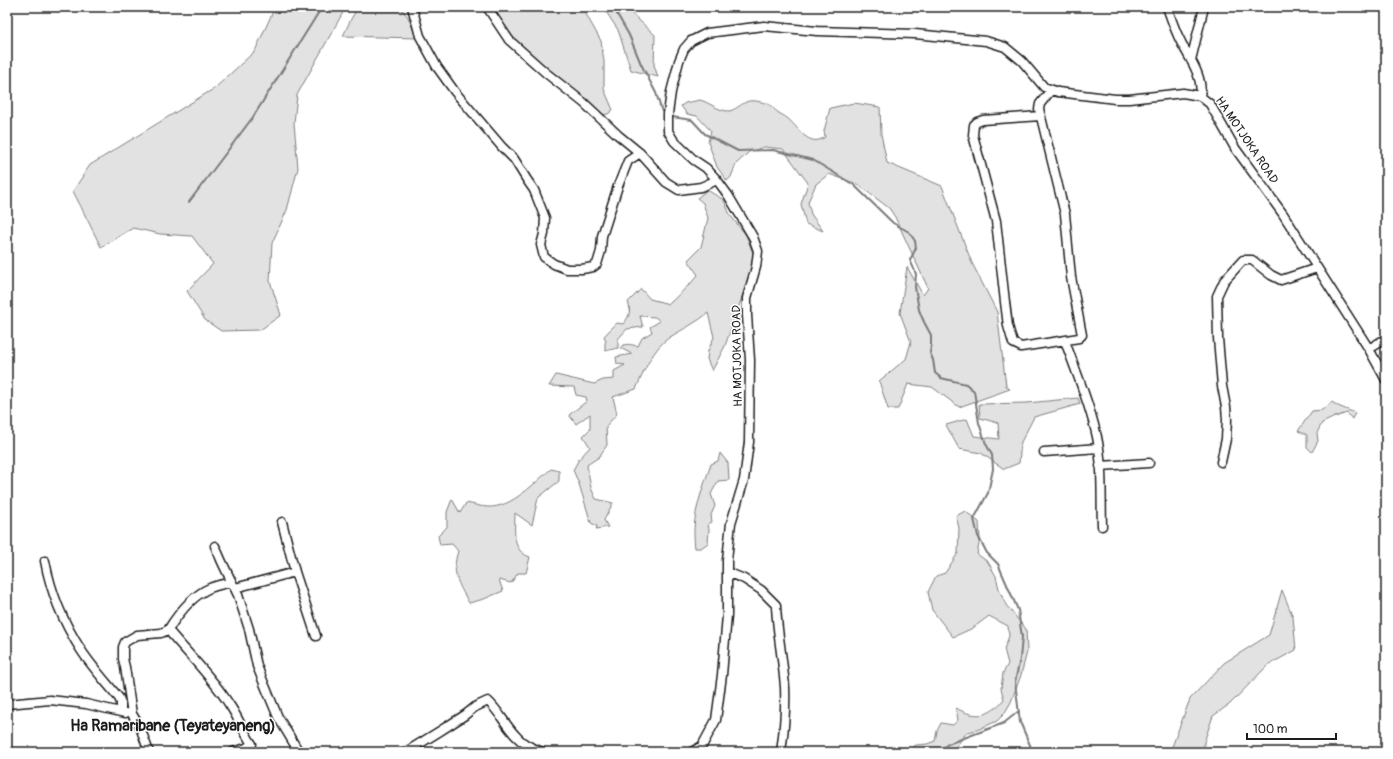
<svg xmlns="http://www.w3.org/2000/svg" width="1393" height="759" font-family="Pangolin,sans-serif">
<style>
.green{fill:#e2e2e2;stroke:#7f7f7f}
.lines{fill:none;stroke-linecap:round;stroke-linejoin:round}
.stream{stroke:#7a7a7a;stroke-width:2}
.minor-casing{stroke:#1c1c1c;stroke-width:11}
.minor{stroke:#fff;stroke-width:8}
.labels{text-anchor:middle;stroke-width:3;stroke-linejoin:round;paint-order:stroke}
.street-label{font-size:12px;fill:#1c1c1c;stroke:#fff}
.district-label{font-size:16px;font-weight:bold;fill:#1c1c1c;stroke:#fff}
</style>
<rect width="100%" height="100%" fill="#fff"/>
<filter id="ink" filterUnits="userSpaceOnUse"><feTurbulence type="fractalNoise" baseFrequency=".025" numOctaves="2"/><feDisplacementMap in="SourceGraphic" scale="8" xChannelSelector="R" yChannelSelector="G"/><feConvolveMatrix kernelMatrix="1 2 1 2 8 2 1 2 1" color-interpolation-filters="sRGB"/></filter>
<g filter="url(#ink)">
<path class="green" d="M275,7H346L297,95L294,123L298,168L287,210L272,243L270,281L281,315L260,330L221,331L205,320L187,291L213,264L192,236L160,234L133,228L101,247L73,191L90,165L215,88L255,51Z
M358,7H400L408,17L417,38L343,36L351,19Z
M492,7H582L601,41L604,61V89L613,110L608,114L601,115L527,53L508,31Z
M603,7H627L628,10L655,35L654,65L658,77L631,70L618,30Z
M700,100C711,103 718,111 729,111C735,110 740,105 746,102C751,99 764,102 770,105C773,108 776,111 779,113C782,115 785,116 787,118C798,126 808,149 825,137L824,131L830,108L854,103L880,107L881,134L887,163L942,186L972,263L997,312L1006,386L1010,389L959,407L932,387L908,384L898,409H888L879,381L906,359L911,342L900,313L907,267L923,295L928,288L895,217L889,208L857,184L829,174L816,184L808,202L811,214L823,231L806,224L801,204L808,183L783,149L764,147L749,152L736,164L731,177L727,181L717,167L708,142L711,131L697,116L687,114L681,106L685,103Z
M707,190L724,200L730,215L746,235L753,253V261L751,271L725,346L712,371L707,359L708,351L714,337L708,313C696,323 683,329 670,337C653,348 644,371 636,389L613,397L617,414L606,426L607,445L599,457L587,465L591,488L596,499L613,503L604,520L608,527L596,529L597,526L591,523L579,484L573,470L579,459L590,447L583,436L590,429V414L576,424L569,415L587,401L586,397L576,395L574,387L549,386L556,375L594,384L603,380L614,379V371L625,365L617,364L616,357L632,354L620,348C625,342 631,345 638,346L642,338L652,332L650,327L660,321L655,317L640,316L643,327L627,329L618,339V348L605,351V343L606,341L604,336L617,323L623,324C630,316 631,311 628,302L641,289L650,299L669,304L691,283L698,275L688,260L701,247L708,218L703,203L697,198Z
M1078,398L1080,404L1034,417L1021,442L1019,463L1004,469L981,453L959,449L946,425L967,419L974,436L999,439L998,423L980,418L979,404L1027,403Z
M1332,402L1338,406L1355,413L1352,419L1347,413L1335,417L1322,423L1317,433L1318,441L1312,452L1307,447V435L1298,431L1312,411L1322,410Z
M720,453L728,463L729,480L718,481L711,494L715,506L711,515L712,522L708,524L709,530L708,543L701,548H695C694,541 694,535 694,529C695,507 704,485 711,464L718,461Z
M551,469L559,471V481L538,498L532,525L515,513C515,530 511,551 530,557L526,573H518L511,583L499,580L503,591L484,599L469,603C458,583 451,573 458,551L452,544L440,545L438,536L447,527V512L452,499L460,513L466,503C473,504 481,507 488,507C512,508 534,483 551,469Z
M965,511L979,522L980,539L977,554L988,562L996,576L999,589L1006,605L1026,629L1027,652L1021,675L1011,702L1004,714L997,721L977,730L967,732L956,747L967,752H905L916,745L927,744L935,741L937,731L941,723L953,725L958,720L956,708C976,719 990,717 1004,699L1001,689L1003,673L1008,664L1004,649L1009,636L1008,626L989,616L973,628L953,637L932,610L928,592L936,576L945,573L958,553L959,528L956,516Z
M1282,590L1293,617L1296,650L1268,665L1230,704L1213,716L1204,742V752H1170L1190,699L1224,663L1269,635Z"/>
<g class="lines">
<path class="stream" d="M613,7L629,35L641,64L656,93L662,112
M672,117L692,120L705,134L738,151L773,150L813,160L854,185L893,223L909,232L915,241L916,248L910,260L916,274L915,287L919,310L924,322L931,335V345L930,353L933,360L935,373L941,378L966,384L974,391L979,423L986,444L992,455L993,469L988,493L974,519L978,536L987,553L998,564L1018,610L1022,637L1020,659L1015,682L1020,722L1033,752
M189,202L253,117L322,7
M938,752L948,744L1004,723L1019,711"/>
<g class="minor-casing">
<path id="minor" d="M412,7L420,36L437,67L455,92L502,147L514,159L527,180L534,190L545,218L544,234L541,245L544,257L554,264L567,269H582L593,267L597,264L601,251L602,236L618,186L628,161L640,153
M487,7L509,40L546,73L584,103L618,135L640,153L666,182L679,190L701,187L717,180
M1167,7C1171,18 1175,31 1181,42C1189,58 1204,77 1200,96
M1191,60L1204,7
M1041,116L983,120L977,122L974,125L973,135L996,221L1005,302L1008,326L1013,343L1021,347L1079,338L1082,335L1071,277L1065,214L1039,109L1040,104L1051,90
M1065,341C1076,372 1090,404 1097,437C1103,466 1101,496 1102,526
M1369,349L1382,341H1386
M1044,452L1099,448
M1221,462L1226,439L1227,420L1226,407L1222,386L1218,338L1217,296L1224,281L1243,260H1252L1271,275L1281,280L1317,268
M1100,466L1149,463
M215,546L222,562L238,595L249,629L257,666L263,681L278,717L299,752
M45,561C51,593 63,622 81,650C92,667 106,682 119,698L121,703V712
M295,572L316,636
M727,572L744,579L761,590L776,605C777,632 783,660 785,687C786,709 784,731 781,752
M232,582C225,584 217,585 210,588C193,595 178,614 168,630C188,654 212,677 229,704C238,717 243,731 252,744L246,748L233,752
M235,588L295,572L282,522
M7,704L50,700L86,704L125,713
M149,752L140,727L132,714L125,667L123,659V647L125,642L137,635L161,633L168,630
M406,752L440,731L465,715L475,707L488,701C500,712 506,727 518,738C524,745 533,748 542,752
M692,752L702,746L716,720L722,675L727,615V560L729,541L731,523L744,480L749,442L750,360L747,315V298L756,267L758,251L753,237L728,195L717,180L706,168L694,160L674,141L668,131V114L671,92L679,61L684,49L691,41L707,33L764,26L817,31L915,34L986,41L1005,47L1022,61L1044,87L1058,92L1115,99H1129L1183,93L1200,96L1210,104L1235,148L1283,214L1369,349L1386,380"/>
</g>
<use href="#minor" class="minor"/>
</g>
</g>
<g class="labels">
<g class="street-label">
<text transform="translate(1247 140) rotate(56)" y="4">HA MOTJOKA ROAD</text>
<text transform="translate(737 356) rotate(-91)" y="4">HA MOTJOKA ROAD</text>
</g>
<g class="district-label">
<text x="173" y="731">Ha Ramaribane (Teyateyaneng)</text>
</g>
</g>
<rect width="1393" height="759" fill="none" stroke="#fff" stroke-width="24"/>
<rect x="12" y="12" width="1369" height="735" fill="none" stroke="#1c1c1c" stroke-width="1.5" filter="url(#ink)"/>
<path d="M1247 733v6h89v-6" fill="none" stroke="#1c1c1c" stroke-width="2"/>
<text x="1253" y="733" font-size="12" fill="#1c1c1c" stroke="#ffffff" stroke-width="3" paint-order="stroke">100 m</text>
</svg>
